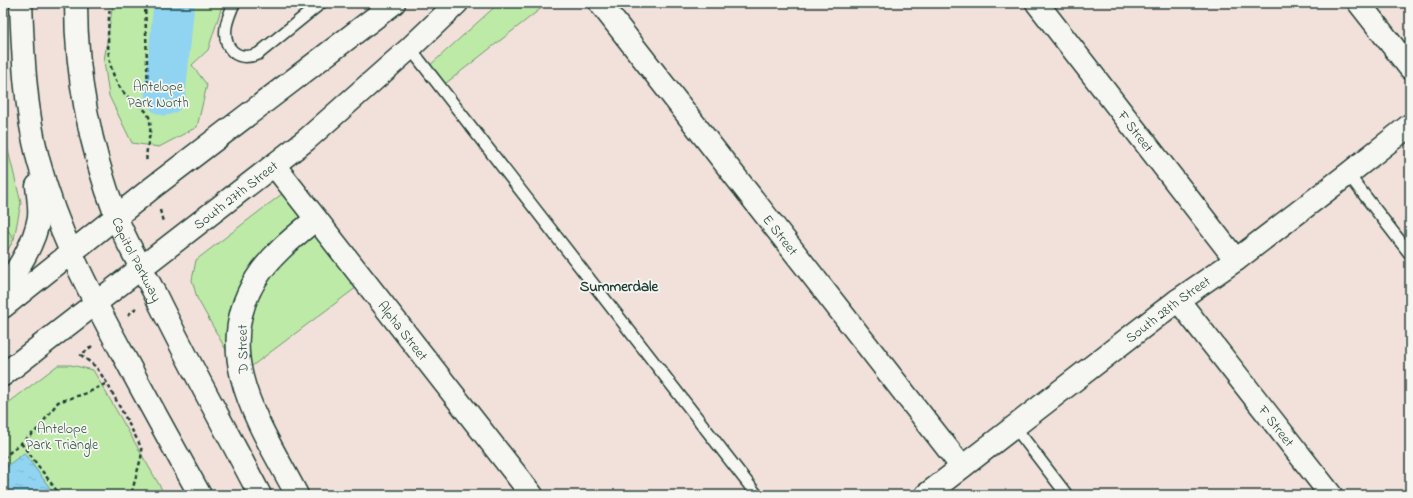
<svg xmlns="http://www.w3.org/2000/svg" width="1413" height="498" font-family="'Indie Flower',sans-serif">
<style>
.green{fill:#beeaa8;stroke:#6e946e}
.garden{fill:url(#garden-furrows);stroke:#6e946e}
.water{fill:url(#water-ripples);stroke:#6398a5}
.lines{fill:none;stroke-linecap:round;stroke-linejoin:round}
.river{stroke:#90d4f1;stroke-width:41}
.service-casing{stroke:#1f3d34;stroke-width:14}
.minor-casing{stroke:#1f3d34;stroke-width:25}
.secondary-casing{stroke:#1f3d34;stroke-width:25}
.path{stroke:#1f3d34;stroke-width:2.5;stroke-dasharray:4 3;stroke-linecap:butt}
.service{stroke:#f6f6f2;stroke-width:11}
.minor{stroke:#f6f6f2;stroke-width:22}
.secondary{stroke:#f6f6f2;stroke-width:22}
.labels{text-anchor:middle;stroke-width:3.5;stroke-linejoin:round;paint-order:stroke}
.park-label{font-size:14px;fill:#375745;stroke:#f6f6f2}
.street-label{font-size:14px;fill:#1f3d34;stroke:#f6f6f2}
.neighbourhood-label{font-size:15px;font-weight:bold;fill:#1f3d34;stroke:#f6f6f2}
</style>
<defs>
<pattern id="garden-furrows" width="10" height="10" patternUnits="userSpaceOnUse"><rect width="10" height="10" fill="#beeaa8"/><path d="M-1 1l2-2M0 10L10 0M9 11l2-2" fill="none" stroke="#a3ca91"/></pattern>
<pattern id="water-ripples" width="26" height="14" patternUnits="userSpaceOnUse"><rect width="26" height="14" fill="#90d4f1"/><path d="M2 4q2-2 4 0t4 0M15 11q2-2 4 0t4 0" fill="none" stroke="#7cb7cf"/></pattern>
</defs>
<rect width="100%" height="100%" fill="#f2e1da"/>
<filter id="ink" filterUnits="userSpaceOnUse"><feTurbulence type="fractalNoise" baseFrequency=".025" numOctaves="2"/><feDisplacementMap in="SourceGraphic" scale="8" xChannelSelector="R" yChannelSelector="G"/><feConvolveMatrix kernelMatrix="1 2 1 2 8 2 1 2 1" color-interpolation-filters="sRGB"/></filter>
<g filter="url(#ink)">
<path class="green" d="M113,3H223L208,50L192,65L207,85L197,127L159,147L132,143L109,96L104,61Z
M499,3H548L441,87L427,68Z
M3,130L21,203L14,239L3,258Z
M291,187L365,281L240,375L197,298L192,280L196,260Z
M58,365H71L93,370L165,495H3V407Z"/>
<path class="garden" d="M3,223L14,239L3,258Z"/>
<path class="water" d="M24,453L55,495H3V469Z"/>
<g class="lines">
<path class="river" d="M165,95L174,3"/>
<g class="service-casing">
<path id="service" d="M234,3C231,11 227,19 226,27C223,49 237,62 258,54L321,3
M410,48L757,495
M1348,174L1410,254
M1014,426L1067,495"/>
</g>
<g class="minor-casing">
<g id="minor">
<path id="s1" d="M600,3L962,467"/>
<path id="s2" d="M1037,3L1236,260"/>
<path d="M1359,3L1410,68"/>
<path id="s3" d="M274,165L532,495"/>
<path id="s4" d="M1178,300L1331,495"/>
<path d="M297,495C262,428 209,355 256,279C271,255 294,237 316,219"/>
<path id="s5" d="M926,495L1178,300L1236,260L1348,174L1410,125"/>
</g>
</g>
<g class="secondary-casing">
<g id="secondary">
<path d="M21,3C23,55 25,108 38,159C57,232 90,294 126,360C150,405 175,450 200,495"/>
<path id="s6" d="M76,3C76,75 90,148 116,216C126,243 142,268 155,294C188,362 225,428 260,495"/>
<path d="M3,290C18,269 35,243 39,217C40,207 38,196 37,186"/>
<path d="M3,307L152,188L394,3"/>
<path id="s7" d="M3,375L306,140L410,48L457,3"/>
</g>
</g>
<path class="path" d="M110,3C108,34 103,69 125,94C133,103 145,106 149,117C154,133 144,147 147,163
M145,3L148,93
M160,210L163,222
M128,315L136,308
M92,346L81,355L96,367L107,383L139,443L142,451L141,458L131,495
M21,443L60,495
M3,458L38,429L58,402L87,393L107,383"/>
<use href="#service" class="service"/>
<use href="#minor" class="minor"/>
<use href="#secondary" class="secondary"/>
</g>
</g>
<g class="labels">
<g class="park-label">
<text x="158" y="91">Antelope<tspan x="158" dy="16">Park North</tspan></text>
<text x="62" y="433">Antelope<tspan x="62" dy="16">Park Triangle</tspan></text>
</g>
<g class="street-label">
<text dy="5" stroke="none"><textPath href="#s2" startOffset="162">F Street</textPath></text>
<text dy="5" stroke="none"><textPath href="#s7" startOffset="294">South 27th Street</textPath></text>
<text dy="5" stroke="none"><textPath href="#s1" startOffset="294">E Street</textPath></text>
<text dy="5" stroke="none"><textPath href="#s6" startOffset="266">Capitol Parkway</textPath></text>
<text dy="5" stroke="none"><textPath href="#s5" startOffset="305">South 28th Street</textPath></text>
<text dy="5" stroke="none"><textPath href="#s3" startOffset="210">Alpha Street</textPath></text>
<text transform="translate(242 349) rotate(-91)" y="5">D Street</text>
<text dy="5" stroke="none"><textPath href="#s4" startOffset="160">F Street</textPath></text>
</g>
<g class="neighbourhood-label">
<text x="619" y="291">Summerdale</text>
</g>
</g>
<rect width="1413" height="498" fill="none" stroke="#f6f6f2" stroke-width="16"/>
<rect x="8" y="8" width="1397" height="482" fill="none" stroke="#1f3d34" stroke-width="1.5" filter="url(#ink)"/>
</svg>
